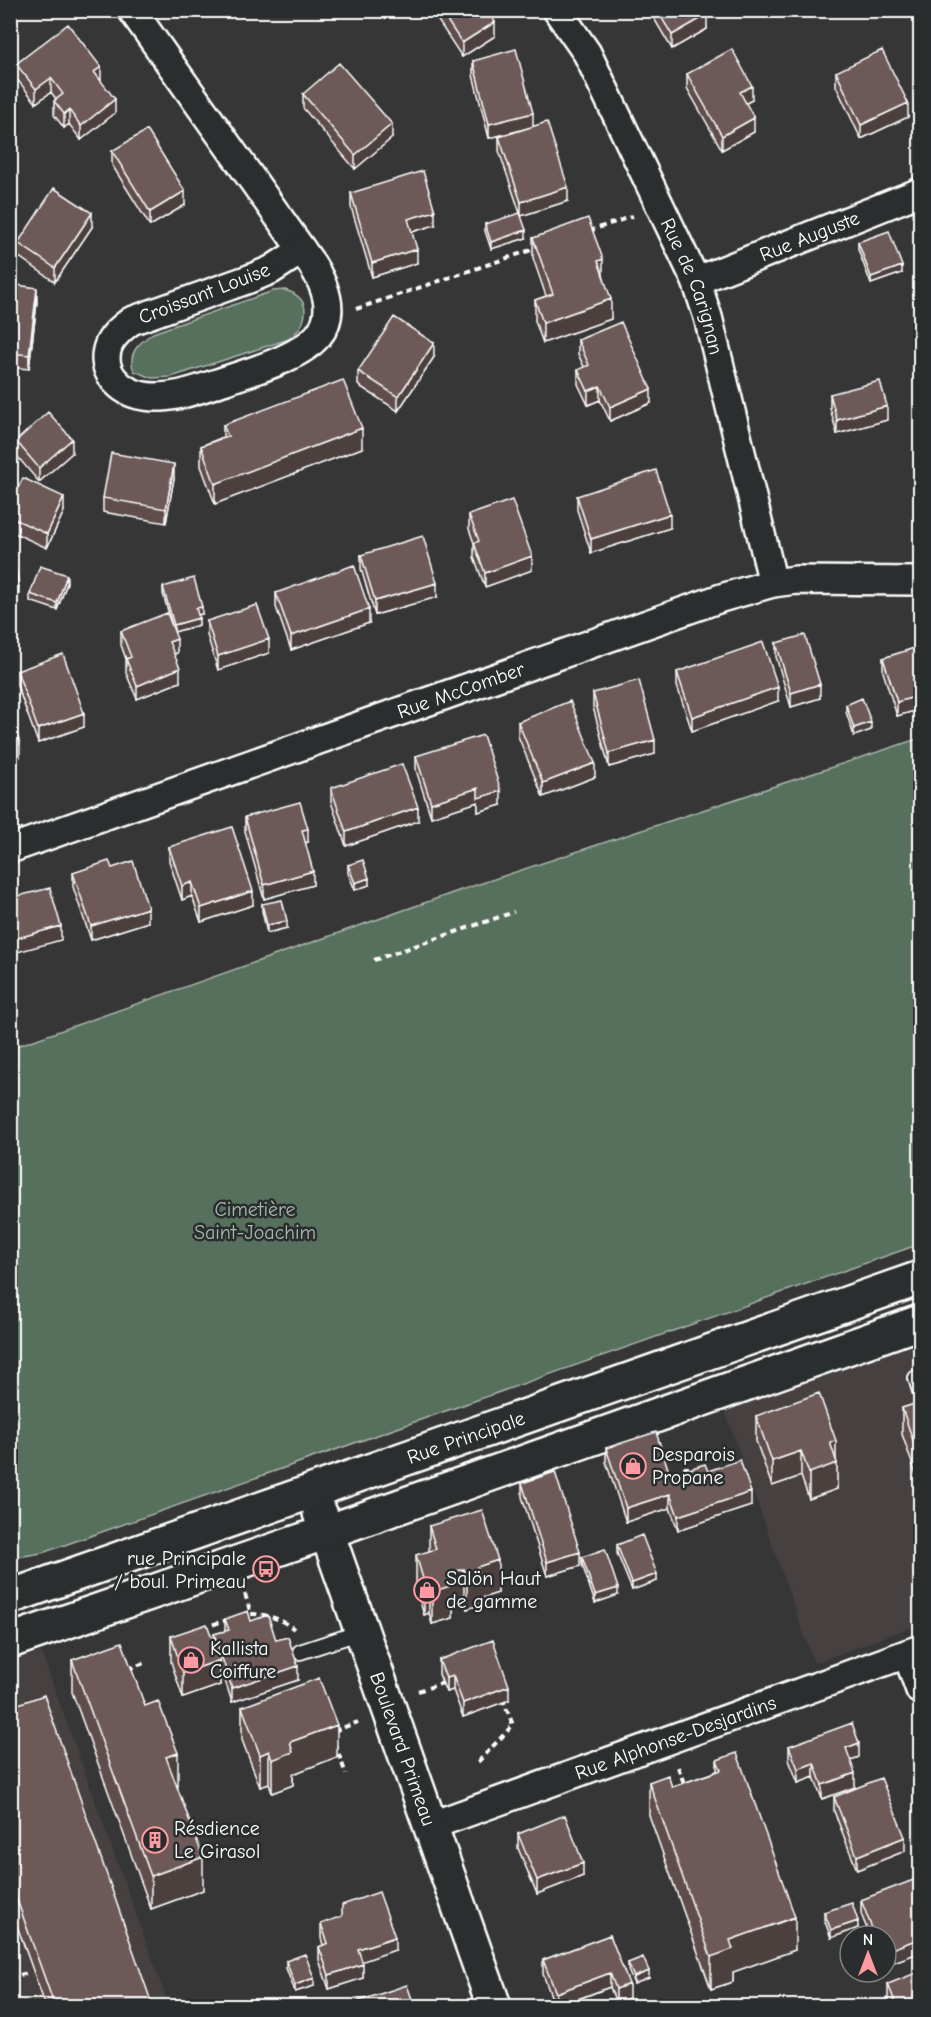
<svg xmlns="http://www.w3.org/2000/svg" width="931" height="2017" font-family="'Comic Neue',sans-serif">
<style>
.built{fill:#474140}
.green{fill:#566f5d;stroke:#aab7ae;stroke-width:1.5}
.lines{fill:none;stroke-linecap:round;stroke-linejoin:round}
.lane-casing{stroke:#fff;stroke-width:18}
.street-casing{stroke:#fff;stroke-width:32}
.secondary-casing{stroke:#fff;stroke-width:38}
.path{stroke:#fff;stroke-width:4;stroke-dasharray:6 4.5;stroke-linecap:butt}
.lane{stroke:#2a2d2e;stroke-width:14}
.street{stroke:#2a2d2e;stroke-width:27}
.secondary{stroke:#2a2d2e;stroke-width:33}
.wall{fill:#5e4d4c;stroke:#fff;stroke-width:1.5}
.shaded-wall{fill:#4c3f3e;stroke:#fff;stroke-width:1.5}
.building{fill:#6d5a58;stroke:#fff;stroke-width:1.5}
.labels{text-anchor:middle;stroke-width:5;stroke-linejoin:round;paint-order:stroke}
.street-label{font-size:20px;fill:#fff;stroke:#2a2d2e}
.park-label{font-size:20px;fill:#aab7ae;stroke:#2a2d2e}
.poi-label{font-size:20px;fill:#fff;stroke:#2a2d2e;text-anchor:start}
</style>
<rect width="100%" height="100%" fill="#373636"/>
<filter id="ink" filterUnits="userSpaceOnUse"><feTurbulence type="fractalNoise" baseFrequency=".0167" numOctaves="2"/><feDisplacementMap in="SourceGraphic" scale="12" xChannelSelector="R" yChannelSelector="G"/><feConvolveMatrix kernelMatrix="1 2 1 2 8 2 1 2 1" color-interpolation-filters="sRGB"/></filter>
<g filter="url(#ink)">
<path class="built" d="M920,1343V1624L814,1663L725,1411Z
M41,1652L52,1682L169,2006H11L10,1662Z"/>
<path class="green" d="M285,290C314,299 308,324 289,339L171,377L152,378L134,371C127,353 139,343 153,333L273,291Z
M920,738V1244L42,1553L11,1558V1048L464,889Z"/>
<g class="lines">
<g class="lane-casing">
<path id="lane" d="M916,1378L920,1391
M300,1652L361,1632"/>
</g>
<g class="street-casing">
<g id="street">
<path d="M132,10L302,250"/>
<path id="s1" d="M557,10L587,53L696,281L708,317L773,583"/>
<path d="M302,250C364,333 305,354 232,378C204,387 174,401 144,396C119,392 98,370 109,344C114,334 123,327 131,321L249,279L271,270Z"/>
<path id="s2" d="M696,281L920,192"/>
<path id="s3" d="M10,849L721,598L773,583L796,580L920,581"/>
<path d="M907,1654L920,1690"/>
<path id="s4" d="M430,1826L920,1649"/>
</g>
</g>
<g class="secondary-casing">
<g id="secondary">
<path id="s5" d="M320,1513L494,2006"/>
<path id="s6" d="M10,1597L920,1278"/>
<path d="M10,1641L327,1532L920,1322"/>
</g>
</g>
<path class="path" d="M589,231L633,216
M356,309L537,248
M374,960L514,912
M683,1468H692L693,1471
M245,1594L251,1614C268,1614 281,1619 294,1629
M206,1629L205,1627L227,1620
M128,1669L147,1662
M418,1691L443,1683
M334,1731L358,1722
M335,1744L346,1774
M478,1762L513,1725L504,1702
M678,1767L685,1786
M10,1978L27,1973"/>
<use href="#lane" class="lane"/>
<use href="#street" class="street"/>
<use href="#secondary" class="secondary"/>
</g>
<path class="wall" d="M431,10H488L495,36L462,57Z
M649,10H705L707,29L672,49Z
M473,61L533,126L568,201L521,216L499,151V137L527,128L489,138L473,75Z
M16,64L101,81L115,113L81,140L69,124L64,128L54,115V101L56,99L51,92L36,103L16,78Z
M836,72L908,117L861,139L836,86Z
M687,74L752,100L746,103L754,132L722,150L687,88Z
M303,94L392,138L355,169L303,108Z
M112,151L185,205L150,226L112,165Z
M351,193L435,225L412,232L417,263L372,277L351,207Z
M485,224L526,238L491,249L485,231Z
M92,227L55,282L18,256V243Z
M533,238L603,275L611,319L543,343L535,321V300L546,296L533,258Z
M858,242L902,273L871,284L858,249Z
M10,284L37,302L29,369L10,367Z
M578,340L651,403L610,421L600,400L588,405L578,384V370L584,367L578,354Z
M434,357L398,411L358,385V371Z
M830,394L887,420L837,434L830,408Z
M223,425L362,448L215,504L201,466V446L223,437Z
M16,441L72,453L39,482L16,455Z
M174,478L166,523L103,512V498Z
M577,496L670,528L591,553L577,510Z
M10,504L64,511L47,548L10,531Z
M469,515L532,570L485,587L474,557V543L469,529Z
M361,555L437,597L375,615L361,569Z
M10,569L19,587V594L10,595Z
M67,583L57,610L30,601V594Z
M163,587L202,614L198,615L199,625L174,632L177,653L174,654L180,682L137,699L126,673V659L121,645V631L172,625L163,594Z
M276,593L369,623L291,650L276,607Z
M207,621L269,653L218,670L207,635Z
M776,643L820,698L791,707L776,657Z
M921,646V709L897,716L883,672V658Z
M17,671L84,727L38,743L17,685Z
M677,672L778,701L692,731L677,686Z
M593,693L655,754L609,767L593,707Z
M846,705L871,730L854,736L846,712Z
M518,722L595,777L543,797L518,736Z
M416,756L501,805L478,812V802L431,817L416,770Z
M331,788L418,821L346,846L331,802Z
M245,817L308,842L305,843L313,885L264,899L245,831Z
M169,847L253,905L201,922L192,896L182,900L169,861Z
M348,865L369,885L355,890L348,873Z
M112,868L148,922L91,940L73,887V873Z
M262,904L287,928L267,933L262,911Z
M921,1402V1489L902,1434V1408Z
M756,1416L836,1459L837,1489L809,1499L801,1476L772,1486L756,1441Z
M606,1448L670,1475L708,1471L751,1506L678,1530L670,1508L626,1522L606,1462Z
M522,1483L580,1566L547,1576L522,1497Z
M429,1526L498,1593L479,1599V1605L467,1609L464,1602L453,1605V1618L432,1624L429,1613L424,1615L416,1588V1555L429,1552Z
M617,1545L657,1581L632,1590L617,1553Z
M582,1557L618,1595L595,1603L582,1564Z
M225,1619L251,1621L276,1640L298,1680L232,1702L220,1665V1685L183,1698L171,1662V1636L214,1644V1634L225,1631Z
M72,1660L145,1706L178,1786H177L203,1890L151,1909L72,1692Z
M439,1660L509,1700L463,1717L453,1690L446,1692L439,1674Z
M10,1707L153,2007H46L10,1906Z
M242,1707L337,1757L293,1774V1785L272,1793L269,1784L260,1787L242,1740Z
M789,1746L859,1757L850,1760L855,1787L822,1799L814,1777L798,1783L789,1760Z
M717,1760L795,1950L733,1972V1982L711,1989L649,1815V1782L672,1787L717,1771Z
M834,1797L905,1851L857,1870L834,1811Z
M518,1834L583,1876L537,1894L518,1848Z
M861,1900L921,1952L886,1965V1936H870L861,1914Z
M824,1912L858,1928L831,1938L824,1919Z
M321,1924L395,1950L362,1961L363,1978L329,1989L319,1960V1947L323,1945L321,1938Z
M610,1935L629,1998L616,2003L610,1987L558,2007H555L543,1974V1960Z
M286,1961L314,1986L295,1992L286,1968Z
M628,1963L649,1978L634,1984L628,1970Z
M888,1984L921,2007H891L888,1998Z"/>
<path class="shaded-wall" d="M707,15V29L672,49V35Z
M495,22V36L462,57V43Z
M101,67V81L94,72Z
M51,78V92L36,103V89Z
M752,86V100L740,106V92Z
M115,99V113L81,140V126Z
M908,103V117L861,139V125Z
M69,110V124L64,128V114Z
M533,113V127L489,138V124Z
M754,118V132L722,150V136Z
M392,124V138L355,169V155Z
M568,187V201L521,216V202Z
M185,191V205L150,226V212Z
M435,211V225L408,233V219Z
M92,213V227L55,282V268Z
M526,230V238L491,249V242Z
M417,249V263L372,277V263Z
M603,259V279L598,261Z
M902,266V273L871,284V277Z
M37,288V302L29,369V355Z
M611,299V319L543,343V323Z
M434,343V357L398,411V397Z
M600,386V400L588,405V391Z
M651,389V403L610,421V407Z
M887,406V420L837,434V420Z
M362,428V448L215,504V484Z
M72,439V453L39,482V468Z
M174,464V478L166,523V509Z
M64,497V511L47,548V534Z
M670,514V528L591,553V539Z
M532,556V570L485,587V573Z
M67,575V583L57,610V603Z
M437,583V597L375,615V601Z
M202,607V614L196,615V608Z
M369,609V623L291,650V636Z
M199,618V625L174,632V625Z
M177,639V653L169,656V642Z
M269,639V653L218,670V656Z
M180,668V682L137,699V686Z
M820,684V698L791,707V693Z
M778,687V701L692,731V717Z
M921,695V709L897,716V702Z
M84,713V727L38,743V729Z
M871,722V730L854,736V728Z
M655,740V754L609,767V753Z
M20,743V757L10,761V747Z
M595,763V777L543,797V783Z
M478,788L501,791V805L478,812V802L431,817V803Z
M418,807V821L346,846V832Z
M308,829V842L302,844V830Z
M313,871V885L264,899V885Z
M369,878V885L355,890V883Z
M192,882V896L182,900V886Z
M253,891V905L201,922V908Z
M148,908V922L91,940V926Z
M287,921V928L267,933V925Z
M61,926V940L10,954V940Z
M836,1441V1464L837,1463V1489L809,1499V1473L830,1442Z
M801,1451V1476L772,1486V1461Z
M751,1492V1506L678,1530V1516Z
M670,1494V1508L626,1522V1508Z
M580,1552V1566L547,1576V1562Z
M498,1560V1593L479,1599V1605L467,1609V1577L477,1567Z
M464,1569V1602L453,1605V1618L432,1624V1592L449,1573Z
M657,1574V1581L632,1590V1583Z
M429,1581V1613L424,1615V1582Z
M618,1588V1595L595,1603V1595Z
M220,1660V1685L183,1698V1673Z
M298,1666V1680L232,1702V1688Z
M453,1676V1690L446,1692V1678Z
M509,1686V1700L463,1717V1703Z
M337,1725V1757L293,1774V1785L272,1793V1760L290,1742Z
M859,1743V1757L846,1762V1748Z
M269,1751V1784L260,1787V1755Z
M178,1753V1786L166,1790V1757Z
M814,1763V1777L798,1783V1769Z
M855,1773V1787L822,1799V1785Z
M905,1837V1851L857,1870V1856Z
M203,1857V1890L151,1909V1876Z
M583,1863V1876L537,1894V1880Z
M795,1917V1950L733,1972V1982L711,1989V1957L730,1940Z
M858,1921V1928L831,1938V1930Z
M395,1937V1950L358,1963V1949Z
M921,1938V1952L886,1965V1951Z
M363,1964V1978L329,1989V1975Z
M649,1971V1978L634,1984V1977Z
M610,1973V1987L556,2007V1993Z
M314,1978V1986L295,1992V1985Z
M629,1984V1998L616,2003V1989Z"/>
<path class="building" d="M440,10H488L495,22L462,43Z
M657,10H705L707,15L672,35Z
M68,24L101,67L94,72L115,99L81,126L69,110L64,114L54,101L63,94L51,78L36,89L16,64Z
M516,49L533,113L489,124L473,61Z
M732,49L752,86L740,92L754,118L722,136L687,74Z
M882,50L908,103L861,125L836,72Z
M339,63L392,124L355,155L303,94Z
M547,122L568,187L521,202L499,137Z
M147,130L185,191L150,212L112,151Z
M423,171L435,211L408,219L417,249L372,263L351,193Z
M54,188L92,213L55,268L18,243Z
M520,213L526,230L491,242L485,224Z
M588,218L603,259L598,261L611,299L543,323L535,300L553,294L533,238Z
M889,231L902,266L871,277L858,242Z
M10,284L37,288L29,355L10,353Z
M394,317L434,343L398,397L358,371Z
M621,322L651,389L610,407L600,386L588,391L578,370L589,365L578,340Z
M343,380L362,428L215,484L201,446L228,436L223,425Z
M880,381L887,406L837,420L830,394Z
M48,412L72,439L39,468L16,441Z
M111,453L174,464L166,509L103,498Z
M656,470L670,514L591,539L577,496Z
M23,478L64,497L47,534L10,517V504Z
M512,500L532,556L485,573L474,543L479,541L469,515Z
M423,536L437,583L375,601L361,555Z
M354,565L369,609L291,636L276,593Z
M40,566L67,575L57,603L30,594Z
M16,568L19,587L10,588V569Z
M194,578L202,607L196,608L199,618L174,625L163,587Z
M257,605L269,639L218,656L207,621Z
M167,613L177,639L169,642L180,668L137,686L126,659L131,657L121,631Z
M805,635L820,684L791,693L776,643Z
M763,642L778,687L692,717L677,672Z
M921,646V695L897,702L883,658Z
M63,654L84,713L38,729L17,671Z
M639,680L655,740L609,753L593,693Z
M862,698L871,722L854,728L846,705Z
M570,701L595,763L543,783L518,722Z
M10,716L20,743L10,747Z
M483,735L501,791L478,798V788L431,803L416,756Z
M402,764L418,807L346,832L331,788Z
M300,802L308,829L302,830L313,871L264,885L245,817Z
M232,827L253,891L201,908L192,882L182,886L169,847Z
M363,860L369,878L355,883L348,865Z
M109,861L112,868L133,861L148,908L91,926L73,873Z
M50,888L61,926L10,940V898Z
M282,900L287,921L267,925L262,904Z
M819,1393L836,1441L830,1442L837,1463L809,1473L801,1451L772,1461L756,1416Z
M921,1402V1464L902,1408Z
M656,1432L670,1475L705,1464L708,1471L740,1460L751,1492L678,1516L670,1494L626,1508L606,1448Z
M555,1472L580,1552L547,1562L522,1483Z
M482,1510L498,1560L477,1567L479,1573L467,1577L464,1569L449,1573L453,1585L432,1592L429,1581L424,1582L416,1555L436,1549L429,1526Z
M642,1535L657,1574L632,1583L617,1545Z
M605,1549L618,1588L595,1595L582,1557Z
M248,1611L251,1621L268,1615L276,1640L288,1637L298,1666L232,1688L214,1634L229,1630L225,1619Z
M207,1624L220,1660L183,1673L171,1636Z
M493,1640L509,1686L463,1703L453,1676L446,1678L439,1660Z
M122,1642L145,1706L158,1701L178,1753L166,1757L203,1857L151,1876L72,1660Z
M319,1678L337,1725L290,1742L293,1752L272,1760L269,1751L260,1755L242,1707Z
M44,1695L153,2007H55L10,1880V1707Z
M852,1723L859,1743L846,1748L855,1773L822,1785L814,1763L798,1769L789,1746Z
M737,1753L795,1917L730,1940L733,1949L711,1957L649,1782L668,1775L672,1787L721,1770L717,1760Z
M881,1778L905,1837L857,1856L834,1797Z
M565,1815L583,1863L537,1880L518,1834Z
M916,1879L921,1890V1938L886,1951V1936H875L861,1900Z
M379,1892L395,1937L358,1949L363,1964L329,1975L319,1947L328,1943L321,1924L342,1916V1905Z
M852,1903L858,1921L831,1930L824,1912Z
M610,1935L629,1984L616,1989L610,1973L556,1993L543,1960Z
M305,1954L314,1978L295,1985L286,1961Z
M643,1957L649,1971L634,1977L628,1963Z
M921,1971V2007H897L888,1984Z
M407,1985L413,2002L422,1999L425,2007H355L353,2003Z"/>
</g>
<defs>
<g id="shop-ring" transform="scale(1.35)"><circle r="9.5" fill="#2a2d2e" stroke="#ff9aa2" stroke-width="1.5"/><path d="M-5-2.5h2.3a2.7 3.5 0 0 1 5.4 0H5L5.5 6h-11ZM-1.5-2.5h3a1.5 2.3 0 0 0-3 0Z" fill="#ff9aa2"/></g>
<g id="bus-ring" transform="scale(1.35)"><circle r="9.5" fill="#2a2d2e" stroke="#ff9aa2" stroke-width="1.5"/><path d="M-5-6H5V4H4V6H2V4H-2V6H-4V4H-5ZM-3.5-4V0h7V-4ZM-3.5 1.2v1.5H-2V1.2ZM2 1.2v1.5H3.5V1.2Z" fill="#ff9aa2"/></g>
<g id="building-ring" transform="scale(1.35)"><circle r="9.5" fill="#2a2d2e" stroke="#ff9aa2" stroke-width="1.5"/><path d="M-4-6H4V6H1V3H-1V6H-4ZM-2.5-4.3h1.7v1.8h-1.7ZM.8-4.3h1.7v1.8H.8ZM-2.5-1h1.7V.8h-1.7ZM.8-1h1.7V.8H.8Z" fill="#ff9aa2"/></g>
</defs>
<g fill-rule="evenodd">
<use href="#shop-ring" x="633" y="1466"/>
<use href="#bus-ring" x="266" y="1569"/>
<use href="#shop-ring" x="427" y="1590"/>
<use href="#shop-ring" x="191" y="1660"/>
<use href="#building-ring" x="155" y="1840"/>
</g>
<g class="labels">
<g class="street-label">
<text dy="7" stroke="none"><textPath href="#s2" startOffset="122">Rue Auguste</textPath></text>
<text dy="7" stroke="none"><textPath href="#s1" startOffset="309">Rue de Carignan</textPath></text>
<text transform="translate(204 293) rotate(-21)" y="7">Croissant Louise</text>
<text dy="7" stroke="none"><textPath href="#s3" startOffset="478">Rue McComber</textPath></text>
<text dy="7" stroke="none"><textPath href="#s6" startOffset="483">Rue Principale</textPath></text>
<text dy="7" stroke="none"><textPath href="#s4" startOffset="261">Rue Alphonse-Desjardins</textPath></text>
<text dy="7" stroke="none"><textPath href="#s5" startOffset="250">Boulevard Primeau</textPath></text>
</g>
<g class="park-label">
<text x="255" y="1216">Cimetière<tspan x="255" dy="23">Saint-Joachim</tspan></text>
</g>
<g class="poi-label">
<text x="652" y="1461">Desparois<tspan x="652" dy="23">Propane</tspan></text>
<text x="246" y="1565" text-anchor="end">rue Principale<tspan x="246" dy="23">/ boul. Primeau</tspan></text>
<text x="446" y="1585">Salön Haut<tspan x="446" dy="23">de gamme</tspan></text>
<text x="210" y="1655">Kallista<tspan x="210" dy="23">Coiffure</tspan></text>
<text x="174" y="1835">Résdience<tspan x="174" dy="23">Le Girasol</tspan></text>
</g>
</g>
<rect width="931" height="2017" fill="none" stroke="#2a2d2e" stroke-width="36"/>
<rect x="18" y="18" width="895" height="1981" fill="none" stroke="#fff" stroke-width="2" filter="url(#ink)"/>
<g transform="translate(868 1954)"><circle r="28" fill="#2a2d2e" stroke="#7f8182" stroke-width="1.5"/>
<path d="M0-4.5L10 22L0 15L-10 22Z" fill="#ff9aa2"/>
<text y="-9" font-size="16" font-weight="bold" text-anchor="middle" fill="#ffffff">N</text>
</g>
</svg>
